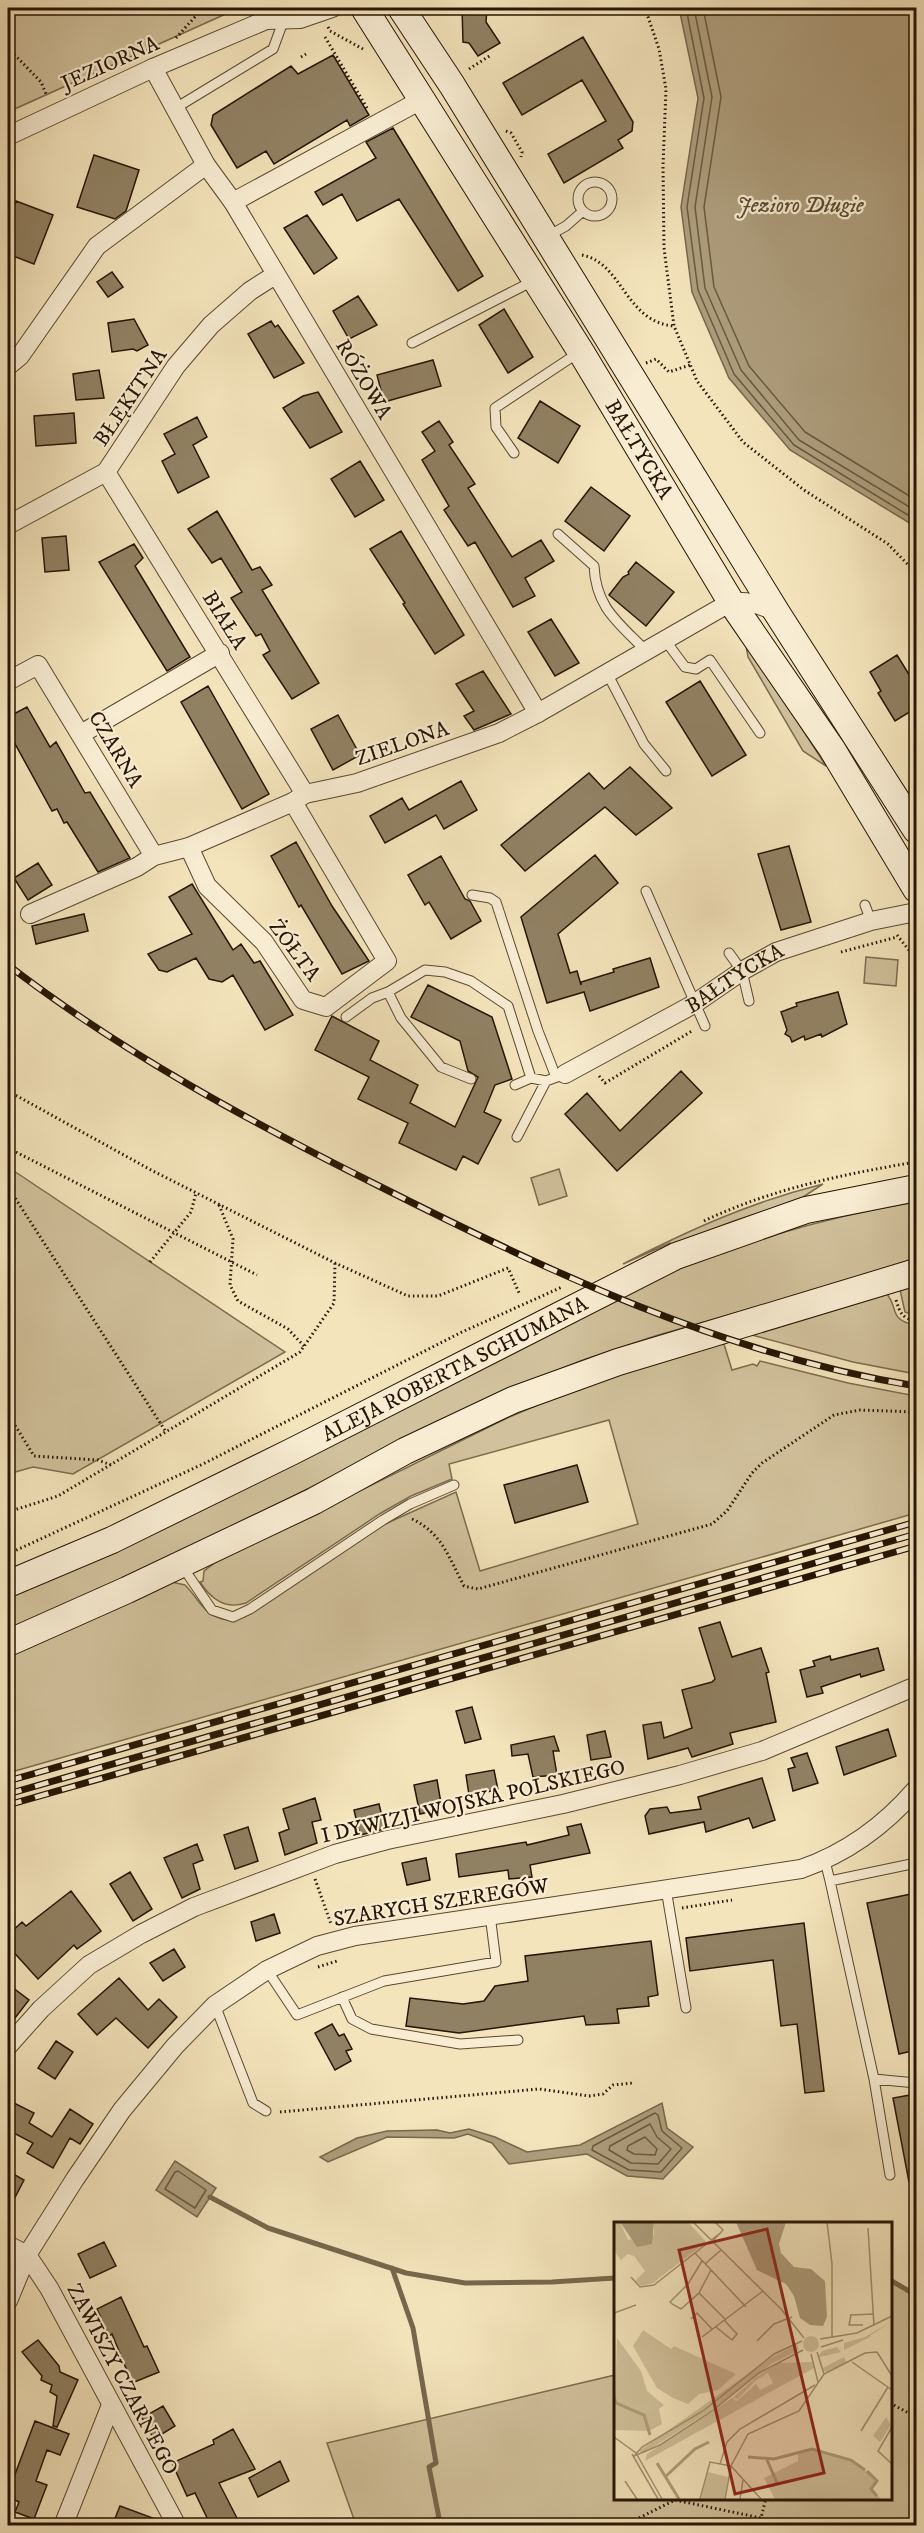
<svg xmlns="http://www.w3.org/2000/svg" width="924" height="2533" font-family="'IM FELL DW Pica',serif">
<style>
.green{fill:#d1c19c;stroke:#7c6b4f;stroke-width:1.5}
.water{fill:#ae9e7d;stroke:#78674c;stroke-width:1.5}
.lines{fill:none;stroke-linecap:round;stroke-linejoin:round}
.shore{stroke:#6a5a40;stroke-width:1.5}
.stream{stroke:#78674c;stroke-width:5}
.building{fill:#918163;stroke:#261502;stroke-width:1.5}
.service-casing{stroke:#5a4930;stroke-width:11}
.minor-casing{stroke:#5a4930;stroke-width:20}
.secondary-casing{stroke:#261502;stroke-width:28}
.path{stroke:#261502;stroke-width:3;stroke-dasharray:1.5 3;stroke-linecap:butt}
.service{stroke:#f8edd3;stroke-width:9}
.minor{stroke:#f8edd3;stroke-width:18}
.secondary{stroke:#f8edd3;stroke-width:26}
.rail-casing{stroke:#261502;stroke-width:7}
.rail{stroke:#f8edd3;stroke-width:4.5;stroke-dasharray:14;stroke-linecap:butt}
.labels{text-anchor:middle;stroke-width:4.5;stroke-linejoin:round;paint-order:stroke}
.street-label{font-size:21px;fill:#261502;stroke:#f8edd3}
.water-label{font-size:22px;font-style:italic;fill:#5c4c33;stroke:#f8edd3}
.inset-river{fill:none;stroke:#ae9e7d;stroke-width:3}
.inset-road{fill:none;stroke:#a29172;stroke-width:1.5}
.view{fill:#8f2418;fill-opacity:0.15;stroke:#8f2418;stroke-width:3}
.inset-edge{fill:none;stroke:#261502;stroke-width:3}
</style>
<rect width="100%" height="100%" fill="#f4e4bc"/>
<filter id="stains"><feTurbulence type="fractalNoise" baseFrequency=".00333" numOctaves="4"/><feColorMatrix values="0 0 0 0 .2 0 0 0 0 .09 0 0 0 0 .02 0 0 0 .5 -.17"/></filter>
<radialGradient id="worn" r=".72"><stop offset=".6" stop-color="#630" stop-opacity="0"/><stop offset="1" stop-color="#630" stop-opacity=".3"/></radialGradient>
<path class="green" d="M8,8H239L8,112Z
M745,640L826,766L803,751L748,657Z
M866,957L898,960L896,986L864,983Z
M8,1167L285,1352L73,1474L33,1467L8,1474Z
M559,1169L567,1196L539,1205L531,1178Z
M823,1184L800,1199L734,1221L671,1245L670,1243L623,1264C689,1230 751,1202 823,1184Z
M916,1202V1261L655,1336L583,1360L510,1389L389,1447L206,1541L8,1633V1596L645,1283C736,1244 819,1218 916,1202Z
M916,1285V1316L905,1312L900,1290Z
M887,1294C899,1309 888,1319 915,1325L913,1335L916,1336V1374L853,1362L748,1334Z
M723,1341L732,1370L753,1364L757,1366L760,1361L848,1383L916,1396V1513L8,1773V1655L172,1582L185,1585C200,1600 204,1617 228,1620L385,1524L456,1492L480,1571L638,1524L609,1420L449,1464L452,1479L411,1496L381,1513L246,1603C225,1610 211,1599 200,1582L203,1581L204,1571L216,1562L507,1418L575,1389Z
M890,2281L916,2297V2525H356L327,2443L615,2375V2498H890Z"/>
<path class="water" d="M679,8H916V527L790,450L729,378L692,292L681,207L698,98Z
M662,2103L667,2128L693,2147L663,2179L627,2176L587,2154L509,2164L492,2143L468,2134L454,2138L387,2137L328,2162L320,2157L357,2138L387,2131L437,2130L450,2133L469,2129L495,2137L527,2152L580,2145Z
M175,2161L216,2188L197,2217L156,2190Z"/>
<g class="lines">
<path class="shore" d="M686,8L704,98L687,207L698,290L734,374L794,445L916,520
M694,8L712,97L695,207L705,288L741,370L799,440L916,511
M703,8L721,97L704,207L714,287L749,366L805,432L916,500
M655,2113L658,2115L662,2131L682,2148L661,2172L629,2170L592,2150L593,2146Z
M650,2124L657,2137L671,2149L658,2164L631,2163L609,2150L610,2146Z
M645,2137L657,2149L655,2155L634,2154L627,2150L628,2146Z
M178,2171L206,2190L195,2208L165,2189L175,2172Z"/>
<path class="stream" d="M210,2197L268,2228L406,2273L465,2283L552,2282L615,2278
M392,2268L413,2328L436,2463L429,2467L439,2518L422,2526
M890,2280L916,2295"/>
</g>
<path class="building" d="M462,8H487L486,22L500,43L478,56L469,43L463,42Z
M583,37L633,122L632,131L618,140L623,148L564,183L548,154L606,121L582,80L522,115L503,83Z
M333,55L369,115L350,126L347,120L274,164L266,151L237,168L211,125L213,115L291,66L298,74Z
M393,128L483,276L458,291L399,199L357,221L342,194L323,205L315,192L376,158L366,142Z
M94,155L139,170L126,211L115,219L77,207Z
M16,201L53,215L34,264L8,254V223Z
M307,215L337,258L314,274L284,228Z
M112,272L123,287L108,297L97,282Z
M358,296L377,325L349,339L333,311Z
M504,309L533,357L508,373L479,325Z
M134,319L148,345L137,351L133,349L112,352L108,323Z
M271,321L275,327L278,325L304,363L274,378L248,334Z
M433,360L441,386L384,402L377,375Z
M99,370L104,398L76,400L73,374Z
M318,392L342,432L310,448L283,408L303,396Z
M540,401L580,426L558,463L518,438Z
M74,413L76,443L36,446L34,416Z
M197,417L207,437L193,445L209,477L178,493L162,461L175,454L164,434Z
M439,421L453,442L449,445L475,484L468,488L512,557L541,540L554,561L525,578L535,596L513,607L475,542L468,546L444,510L449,506L422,460L435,451L422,432Z
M360,461L384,500L355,517L331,479Z
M591,487L630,516L604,551L565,521Z
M217,511L252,570L260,567L272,585L262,590L319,683L292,699L263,655L270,651L261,634L256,636L231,598L242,592L221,558L212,563L188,529Z
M401,531L464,635L435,654L403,604L405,603L370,549Z
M66,536L69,570L45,572L42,538Z
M134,544L143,558L135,566L190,657L167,671L99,562Z
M636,562L674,592L646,626L609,595L623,577L629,574L628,572Z
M551,619L579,663L555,676L528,632Z
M897,655L916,686V708L895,721L878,693L881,691L870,672Z
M483,671L511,714L474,730L464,716L474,711L456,684Z
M700,681L746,755L712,776L666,702Z
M208,686L269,794L242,809L181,702Z
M27,707L50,747L56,742L85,793L90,792L130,858L98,872L67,822L64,823L57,809L52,811L8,731V717Z
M338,715L360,755L333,770L311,729Z
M630,767L672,808L636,835L605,807L525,871L501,845L589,773L604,789Z
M461,781L477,810L444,829L436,815L385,843L370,816L402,798L409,810Z
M296,842L332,906L369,961L342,974L301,905L299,907L271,856Z
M789,846L811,922L781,930L758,854Z
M595,855L618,883L558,934L570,973L577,971L581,985V982L614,972L613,969L650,958L659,987L590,1011L584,992L547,1003L521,917Z
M441,856L465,899L470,901L481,921L451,939L429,902L425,905L408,875Z
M38,863L52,885L28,900L14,878Z
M192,884L233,950L241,944L254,963L260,961L293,1015L265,1030L233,975L222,982L209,979L196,958L167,972L159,970L148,954L192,934L169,897Z
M84,914L88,931L36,944L32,926Z
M428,985L492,1017L512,1079L495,1085L484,1112L501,1120L478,1164L463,1156L456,1170L399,1143L408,1123L358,1099L369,1077L315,1050L332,1016L379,1041L370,1060L418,1085L410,1103L455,1127L478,1077L468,1071L460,1041L411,1017Z
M838,992L847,1024L822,1037L821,1034L805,1040L804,1036L792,1042L790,1037L785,1034L787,1030L781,1012L797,1006L796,1003Z
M681,1071L702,1093L617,1171L565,1114L587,1093L620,1131Z
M577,1465L588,1502L515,1523L504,1485Z
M720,1622L732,1657L761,1648L769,1672L766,1673L776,1722L730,1733L733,1744L692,1757L688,1748L648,1759L643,1725L661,1722L664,1738L692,1728L682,1690L712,1682L715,1679L699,1628Z
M878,1648L884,1670L861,1677L860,1674L821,1687L823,1693L807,1697L800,1670L815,1666L813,1661L830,1656L831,1660Z
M472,1707L481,1739L465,1743L456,1711Z
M888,1729L896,1756L844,1775L836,1747Z
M605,1731L611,1757L591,1760L587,1735Z
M554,1736L559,1751H553L557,1775L533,1777L528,1754L512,1756L511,1745Z
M807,1753L818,1783L793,1791L788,1769L795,1767L791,1758Z
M494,1770L498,1790L469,1795L466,1775Z
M762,1778L775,1820L753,1828L749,1818L706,1832L704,1822L649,1834L645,1816L650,1809L667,1807L670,1813L701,1809L698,1797Z
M437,1780L442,1809L420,1814L414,1785Z
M315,1798L321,1820L312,1822L317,1843L285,1855L279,1833L289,1829L283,1809Z
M379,1804L385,1829L360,1835L354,1810Z
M581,1824L590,1853L530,1865L532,1877L509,1879L508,1870L459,1877L456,1854L526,1842L527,1845L569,1835L567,1827Z
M248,1827L258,1861L235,1869L224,1835Z
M197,1844L203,1860L193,1864L200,1889L182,1898L164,1858Z
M426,1858L430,1880L407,1885L402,1863Z
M130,1872L152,1909L133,1921L110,1884Z
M71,1891L101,1931L77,1949L74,1945L38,1979L8,1946V1935L22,1922L26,1926Z
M916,1893V2050L899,2054L867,1903Z
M274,1914L280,1933L256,1941L251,1922Z
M804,1923L824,2091L805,2093L797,2024L781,2026L773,1960L690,1971L686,1938Z
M651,1941L658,1995L648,1997L649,2006L617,2009L619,2023L586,2025L584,2016L459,2033L406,2026L410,1998L463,2004L484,2001L495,1986L528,1981L525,1956Z
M174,1949L185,1967L163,1981L150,1963Z
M119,1978L148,2010L159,1999L177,2017L148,2048L116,2018L97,2035L78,2014Z
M8,1984L29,2000L8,2027Z
M332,2024L339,2036L344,2034L352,2049L346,2051L351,2061L335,2070L315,2033Z
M56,2041L73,2052L55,2079L38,2068Z
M916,2094V2181L909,2182L893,2098Z
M8,2100L34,2113L29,2123L52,2137L70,2109L93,2124L80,2144L70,2138L53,2168L27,2153L33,2143L8,2130Z
M8,2171L24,2180L8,2211Z
M104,2242L116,2266L90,2278L78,2254Z
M121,2297L144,2347L147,2346L159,2372L132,2383L112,2334L109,2336L97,2309Z
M38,2340L59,2366L60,2372L78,2380L57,2427L53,2426L57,2396L50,2392L52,2385L41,2380L42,2376L22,2352Z
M163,2406L175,2426L154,2439L142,2418Z
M35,2421L69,2434L60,2455L47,2450L36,2481L47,2485L34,2519L15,2512L19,2502L8,2497V2493Z
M233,2429L255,2469L219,2483L241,2526H211L195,2493L187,2496L172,2463L214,2444L213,2440Z
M280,2461L289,2481L258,2497L249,2478Z
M120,2506L161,2521L164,2526H112Z"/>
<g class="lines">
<g class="service-casing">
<path id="service" d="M174,109L273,49L284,19
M578 199a17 17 0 1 1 34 0a17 17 0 1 1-34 0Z
M546,237L566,226L583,211
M412,343L533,281
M514,453L496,427L495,408L578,353
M558,534L594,566C596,608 618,622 646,651
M665,640L685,667L696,669L710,660L760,733
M607,673L644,744L666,771
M646,891L705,1026
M472,895L490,898L496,902L538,1031L556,1077
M865,905L871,921
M729,953L742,971L749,1001
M388,992L401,1018L441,1067L471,1079
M346,1017L372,998L388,992L425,970L445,972L471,981L508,1006L531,1078L546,1081L565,1074
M515,1085L531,1078
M517,1137L546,1081
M182,1566L212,1610L233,1617L250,1609L383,1520L410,1504L454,1485
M825,1861L830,1881L916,1863
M830,1881L874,2079L890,2175
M666,1889L686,2008
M267,1970L297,2015L384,1981L496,1962L490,1915
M342,1997L352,2019L371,2029L460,2044L518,2040
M215,2005L253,2103L266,2111
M874,2079L916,2083"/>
</g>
<g class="minor-casing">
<g id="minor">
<path d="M266,20L300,19L332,8"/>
<path d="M153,68L206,165L233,202L538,713"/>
<path d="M8,136L153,68L266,20L284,8"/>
<path d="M233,202L423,99"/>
<path d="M8,366L20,356L97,246L206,165"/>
<path d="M106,472L305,794"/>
<path d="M8,525L106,472L176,366L211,325L250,291L275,275"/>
<path d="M8,681L38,665L154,856"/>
<path d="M81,734L220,653"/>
<path d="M189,847L207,886L264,942L303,1000L326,1007L387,961L293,802"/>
<path d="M30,914L137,867L154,856L189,847L293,802L305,794L357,783L499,733L538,713L731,602C749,601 761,604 777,613"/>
<path id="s1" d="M565,1074L694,1004L742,971L776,952L871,921L916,912"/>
<path d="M8,2046L41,2009L89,1965L141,1934L194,1907L335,1854L387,1840L563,1804L680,1775L762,1751L916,1686"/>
<path d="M8,2245L27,2255L49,2288L177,2526"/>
<path d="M8,2301L27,2255L75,2179L122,2110L175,2046L215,2005L267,1970L317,1946L355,1936L801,1869C847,1853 885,1825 916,1789"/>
<path d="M63,2526L111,2405"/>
</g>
</g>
<g class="secondary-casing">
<g id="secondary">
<path id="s2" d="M364,8L581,352L731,602L832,749L916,889"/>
<path d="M401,8L452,85L777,613L916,830"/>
<path id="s3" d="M8,1584L112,1540L293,1451L676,1256L806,1210L916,1188"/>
<path d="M8,1643L127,1590L314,1501L405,1451L513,1400L618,1362L916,1272"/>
</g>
</g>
<path class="path" d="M455,8H456
M645,8L659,49L666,89L663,166L664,248L674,326L697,381L743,442L804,490L888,544L916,573
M328,27L330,31L363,49
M325,37L367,108
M176,38L203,8
M8,48L41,82L47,96
M301,57L306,54
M469,69L491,55
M506,131L511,133L522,152L521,157
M582,255C623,263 625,322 674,326
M646,363L656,359L669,372L690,365
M8,905L15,908
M897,935L916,959
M841,952L897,937
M599,1076L605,1083L692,1031
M8,1091L151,1170L335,1263L408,1296H438L508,1268L520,1295
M8,1148L257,1275
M911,1154L916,1016
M8,1187L166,1432
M219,1205L233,1239L230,1285L238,1301L288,1329L304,1346
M704,1221C771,1189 844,1174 916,1162
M150,1262L191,1212L196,1193
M896,1300C900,1313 902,1318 915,1321
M8,1414L34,1456L98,1460L111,1465
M8,1512L58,1496L300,1352L334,1303L335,1263
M412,1519C442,1533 449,1558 464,1586L478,1589L712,1524L727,1511L752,1473L762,1463L834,1415L860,1410L916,1412
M8,1554L203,1464L462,1332L562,1287
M315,1879L331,1924
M682,1908L732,1900
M318,1967L337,1961
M280,2112L539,2089L589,2096L603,2094L613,2085L633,2083
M890,2403L916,2417
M762,2519L793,2526
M623,2526L675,2500L761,2518L766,2498"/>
<use href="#service" class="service"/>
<use href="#minor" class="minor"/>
<use href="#secondary" class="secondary"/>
<g class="rail-casing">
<path id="rail" d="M8,965C121,1052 249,1121 377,1185C549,1272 725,1355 916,1386
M8,1781L916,1522
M8,1794L916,1534
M8,1805L916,1546"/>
</g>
<use href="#rail" class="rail"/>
</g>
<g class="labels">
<g class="street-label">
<text transform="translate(110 63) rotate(-24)" y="7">JEZIORNA</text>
<text transform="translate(364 379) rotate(59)" y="7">RÓŻOWA</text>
<text transform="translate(130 397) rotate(-56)" y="7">BŁĘKITNA</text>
<text dy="7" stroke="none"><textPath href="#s2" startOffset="520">BAŁTYCKA</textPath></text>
<text transform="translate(225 620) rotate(58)" y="7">BIAŁA</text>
<text transform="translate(402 743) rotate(-19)" y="7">ZIELONA</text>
<text transform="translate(116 749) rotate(59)" y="7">CZARNA</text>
<text transform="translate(295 950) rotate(53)" y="7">ŻÓŁTA</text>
<text dy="7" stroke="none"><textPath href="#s1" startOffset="195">BAŁTYCKA</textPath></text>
<text dy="7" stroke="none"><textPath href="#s3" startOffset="496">ALEJA ROBERTA SCHUMANA</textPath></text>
<text transform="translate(473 1801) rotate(-13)" y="7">I DYWIZJI WOJSKA POLSKIEGO</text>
<text transform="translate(441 1902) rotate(-9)" y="7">SZARYCH SZEREGÓW</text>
<text transform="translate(123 2379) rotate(62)" y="7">ZAWISZY CZARNEGO</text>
</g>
<g class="water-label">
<text x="800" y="212">Jezioro Długie</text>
</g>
</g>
<g transform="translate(614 2222)">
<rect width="278" height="278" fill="#f4e4bc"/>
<path d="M0,0H6L14,18L40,13V0H74L92,20L39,61L27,64L21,59L31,49L20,34L14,32L7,38L0,29ZM277,100L254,115L258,114L230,128V121L251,115ZM29,108L57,127L60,124L122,152L104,168L85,172L74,182L59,176L43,166L19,124ZM189 122a8 8 0 1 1 16 0a8 8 0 1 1-16 0ZM3,116L27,149L33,169L50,183L45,187L48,202L35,209L0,208ZM183,122L185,128L157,142L99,187L30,231L25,229L155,137ZM223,125L227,130L206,135L209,146L230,135L232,140L238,137L215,150L210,149L205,134L208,129ZM198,140L200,146L31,239L33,232L118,176L122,179L124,178L142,162L146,168L159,161L154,151L141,159L124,177L119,176L142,155L164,141ZM272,195L277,203L266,220L259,214ZM199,227L237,238L253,250L262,259L258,267L267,277H161L150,256L184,239V231ZM94,250L114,255L110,277H87Z" fill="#d1c19c"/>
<path d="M6,0H40L38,22L23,25ZM122,0H172L165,22L167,31L180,45L197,47L211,59L213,95L209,104L196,103L186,96L180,74L172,62L143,48Z" fill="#ae9e7d"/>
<path class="inset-river" d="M0,175L2,181L30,193L36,213M134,235L160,237L198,227L237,238L251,248M153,238L163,261L158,264M43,241L65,277M253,249L263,259L257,267L263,274M51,255L81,227L95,220"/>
<path class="inset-road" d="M79,0L167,87L190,116M213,0L218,42V116M254,6L260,104M278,18V47M97,21L109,8L101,0M81,31L132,85M88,39L74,62L56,80L58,82L67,87L85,71L97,48M91,42L107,28M17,55L26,65L40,63L105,12M85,71L112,98M0,91L22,83M236,93L260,92M237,93L235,103H249M77,97L83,91L98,107M102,105L118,118L123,112L111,99M88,115L149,69M206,117L243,111L278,94M143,119L160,102L178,95M207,125L229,118M203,130L210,152M263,130L278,154M197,132L204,160M238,140L278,168M278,205L264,229L278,242M247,209L274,165M0,215L22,231L48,277M18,232L44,277M20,234L28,225L89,189L160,132L188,119M20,234L46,223L98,189L145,151L189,128M106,242L113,220L126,207L201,163M11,259L23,277M86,277L96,240L117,244L147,277M111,277L117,244L134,212L185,189L210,152L251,131L263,130M126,277L129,258"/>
<path class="view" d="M153,7L210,251L121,272L65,28Z"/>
<rect width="278" height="278" class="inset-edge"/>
</g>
<rect width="924" height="2533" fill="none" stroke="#f4e4bc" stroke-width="30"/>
<rect x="9" y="9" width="906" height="2515" fill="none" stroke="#261502" stroke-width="3"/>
<rect x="15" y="15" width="894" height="2503" fill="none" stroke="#261502" stroke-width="1.5"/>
<rect width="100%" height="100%" filter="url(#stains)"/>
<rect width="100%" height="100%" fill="url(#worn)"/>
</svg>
